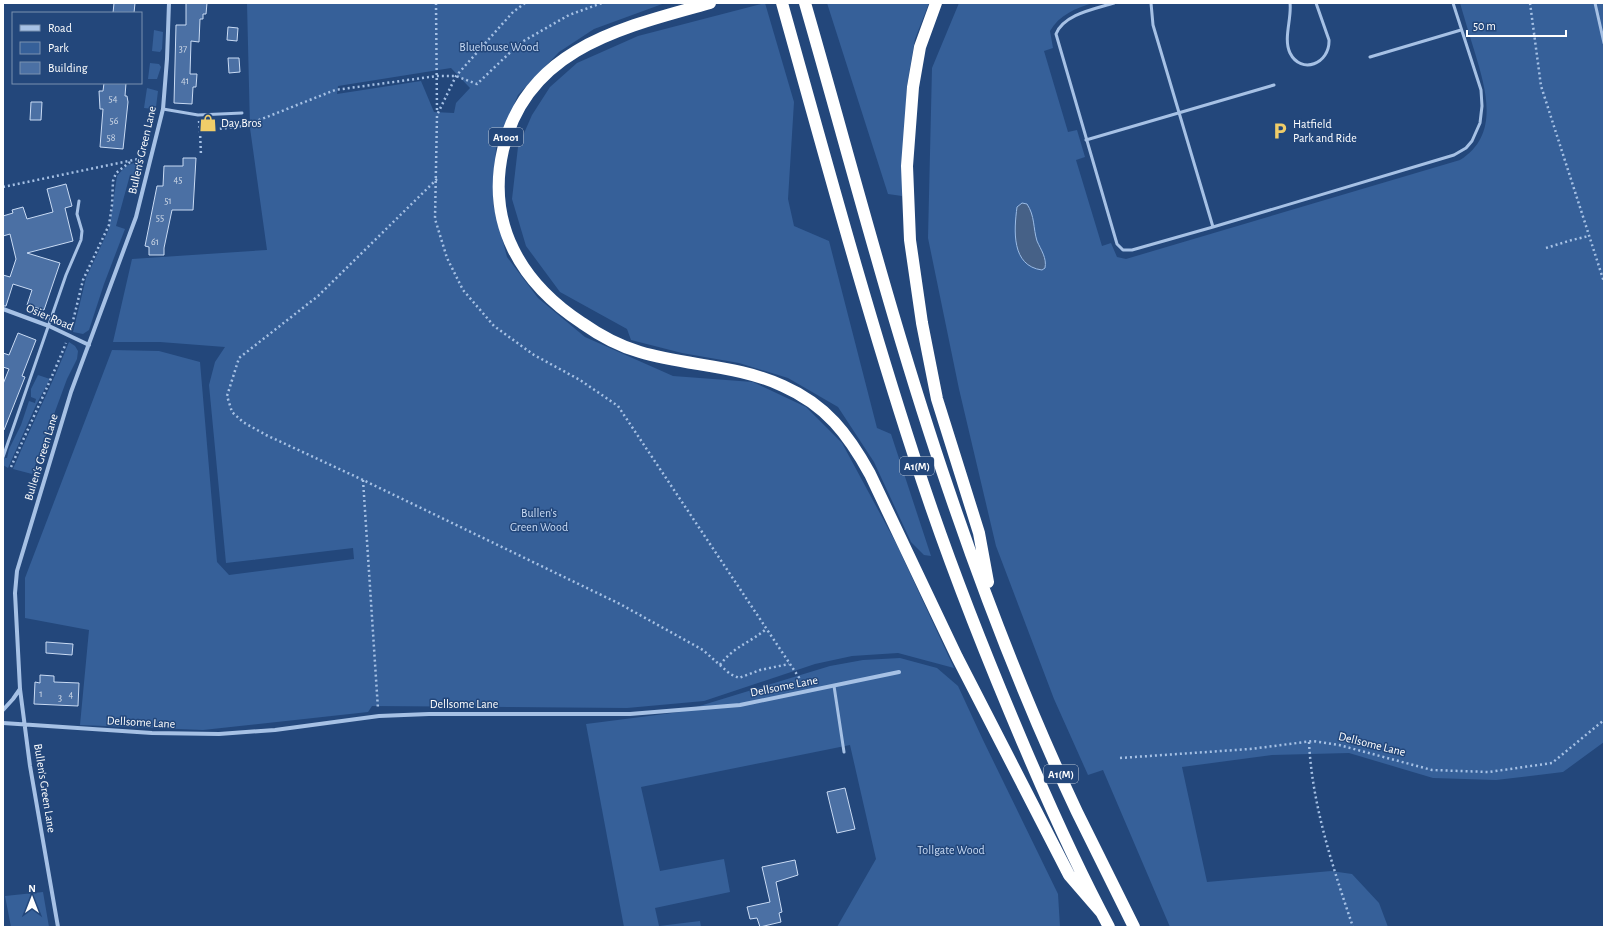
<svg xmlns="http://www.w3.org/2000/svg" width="1607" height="930" font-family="'Alegreya Sans',sans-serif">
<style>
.green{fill:#366099;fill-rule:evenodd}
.water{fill:#466187;stroke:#9abbe6}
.building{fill:#4b70a4;stroke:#c9dbf4}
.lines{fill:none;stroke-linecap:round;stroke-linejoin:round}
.path{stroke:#a6c1e5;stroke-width:2.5;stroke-dasharray:2 3;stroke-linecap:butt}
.lane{stroke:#a6c1e5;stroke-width:3}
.street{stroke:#a6c1e5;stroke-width:4}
.highway{stroke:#fff;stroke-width:12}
.labels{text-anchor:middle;stroke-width:3;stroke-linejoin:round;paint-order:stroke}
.number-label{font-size:10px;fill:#d2dbe8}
.shield{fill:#23477b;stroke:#bdc8d7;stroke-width:1}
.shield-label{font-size:11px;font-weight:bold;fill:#fff}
.park-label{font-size:12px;fill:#c9dbf4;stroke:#23477b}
.poi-label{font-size:12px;fill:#fff;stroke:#23477b;text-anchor:start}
.street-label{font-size:12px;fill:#fff;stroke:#23477b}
</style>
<rect width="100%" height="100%" fill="#23477b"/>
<path class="green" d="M247,3H665L594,29L559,52L518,95L496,148L493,204L507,257L538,298L585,337L673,376L753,382L806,407L842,443L896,543L954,668L898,653L852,656L815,664L704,701L627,708L372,706L368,712L203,730L80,725L89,630L25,618V578L112,350L159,351L200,362L217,562L229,575L354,559L353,548L226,563L209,385L215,362L225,347L160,342H113L132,259L267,250L250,128ZM451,68L470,88L456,103L454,113L434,112L421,81L337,94L338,86Z
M765,3L794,102L788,199L794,226L829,241L877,428L891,434L931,556L924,555L911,542L874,462L838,407L788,378L739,363L682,353L631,340L627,329L560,292L526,246L512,199L518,147L532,115L550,87L577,63L638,36Z
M827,3H929L915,39L907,85L902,196L888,194Z
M959,3H1093C1076,8 1059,15 1050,31L1053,48L1044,51L1068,132L1077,130L1085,157L1076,160L1102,246L1111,243L1117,257L1126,259L1460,160C1500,135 1486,90 1475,53C1470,37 1465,20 1460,3H1604V742L1563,772L1496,780L1433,778L1349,753L1272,755L1182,767L1207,882L1331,871L1352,874L1379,903L1388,927H1170L1103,770L1088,775L1054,699L996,546L959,389L928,238L932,68Z
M154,30L163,32L162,49L160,52L152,51Z
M150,63L159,64L161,67L157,79H148Z
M147,88L158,91L156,107L154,109L144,108Z
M144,159L140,176L130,175L116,226L125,229L104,284L89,330L83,334L73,332L86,278L109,229L117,176L126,166Z
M69,342L75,346L78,351L77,359L67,379L32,474L13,469C31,426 52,385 69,342Z
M38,375L50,379L36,405L8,468L3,465V458H7L9,449L21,425L29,401L35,403L36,399L31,397V389Z
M900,658L937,668L958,686L983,740L1058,894L1060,927H837L876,859L850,745L641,787L660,871L724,859L730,892L655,908L659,926L700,921L701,927H624L586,724L680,712L830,666L863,660Z
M43,892L49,927H11L5,896Z"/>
<path class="water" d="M1022,203L1027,204C1035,216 1033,228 1037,241C1041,250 1047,258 1045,268L1042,270C1011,266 1014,230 1017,207Z"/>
<path class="building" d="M114,3H135L134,13H113Z
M186,3H207L206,14H203V19H200L199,42L191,41L190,74H197L196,87H193L192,104L174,103L176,25H186Z
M228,27L238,28L237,41L227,40Z
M228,58H239L240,72L229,73Z
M104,83H126L125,96H127L128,102L123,149L100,147L103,109H100L99,91H103Z
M31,102H42L41,120H30Z
M183,158H196L193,210H172L164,248V255H149V247L145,246L157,186H163L164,166H183Z
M66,184L72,206L65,208L73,241L27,253L60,263L44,310L27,305L32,290L13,284L6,306H3V275L10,277L16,259L10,234L3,236V216L13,213L12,210L23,207L27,219L53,212L47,189Z
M18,333L36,340L22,376L25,377L4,430H3V384L9,369L3,367V353L9,355Z
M46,642L73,644L72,655L46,653Z
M40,675L54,676V682L79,683L78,706L34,704L35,682L40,683Z
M845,788L855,829L837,833L827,792Z
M795,860L798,875L776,882L782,912L779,913L781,922L760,927L757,918L750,919L747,907L770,902L762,867Z"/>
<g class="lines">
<path class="path" d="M436,3L437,112
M525,3L513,12L456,76L437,115L435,219L447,258L463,290L494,326L534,355L580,380L618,406L804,685
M1530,3L1541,86L1604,282
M199,121L200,131L244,126L335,90L437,76H456L477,84L520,43L569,15L602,3
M200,131L201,156
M437,179L318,296L239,358L227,396L232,412L243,422L266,435L363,480L620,604L703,650L730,674L739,678L760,670L789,664
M3,187L143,158
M1546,248L1572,240L1589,236
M71,329L83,280L109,225L112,205L113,181L116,173L130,162
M11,467C29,426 49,385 66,343
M363,480L378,709
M720,665C734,646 750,643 766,629
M1309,742C1312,805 1333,868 1353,927
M1120,758L1250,749L1313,741L1339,745L1432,770L1489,772L1552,763L1604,720"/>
<path class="lane" d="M1114,3C1095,9 1064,14 1056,34L1117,244L1123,250H1132L1213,227
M1151,3L1153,25L1213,227L1454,155L1466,148L1472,141L1480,123L1482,106L1481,90L1453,3
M1290,3C1292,18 1283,39 1290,53C1301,75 1330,64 1329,40L1316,3
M1595,3L1604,43
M1370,57L1461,30
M163,109L198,115L242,113
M1086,140L1274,85
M3,457L66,275L81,240L82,231L77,214L79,201
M834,686L844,752"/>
<path class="street" d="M3,309L49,326L89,345
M3,710L13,699L20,689
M3,723L152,733L219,734L275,730L379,716L429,714H630L740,705L899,672
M58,927L30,766L20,689L15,593L17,571L71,392L136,217L163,109L167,59L169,3"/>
<path class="highway" d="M710,3C624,27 526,48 503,150C486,224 521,283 582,323C599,335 619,346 640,352C687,366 738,365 783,386C826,405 848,434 870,474L957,657L1069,875L1101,912
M782,3C824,153 865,305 913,453C945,553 984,652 1025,748C1051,809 1078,869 1109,927
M805,3C852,166 894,331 949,491C986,600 1028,708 1077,812C1096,851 1115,889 1134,927
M936,3L920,47L913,87L907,166L910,240L922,323L937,399L979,533L988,582"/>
</g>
<defs>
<g id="shop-bare" transform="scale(1.38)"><path d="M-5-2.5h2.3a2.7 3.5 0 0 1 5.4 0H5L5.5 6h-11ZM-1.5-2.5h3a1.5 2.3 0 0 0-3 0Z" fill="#f0cd69" stroke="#23477b" stroke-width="2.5" paint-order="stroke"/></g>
<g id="parking-bare" transform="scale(1.38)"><path d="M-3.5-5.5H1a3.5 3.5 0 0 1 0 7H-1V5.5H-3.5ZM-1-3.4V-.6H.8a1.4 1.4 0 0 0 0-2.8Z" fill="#f0cd69" stroke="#23477b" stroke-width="2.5" paint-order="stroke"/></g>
</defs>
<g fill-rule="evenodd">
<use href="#shop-bare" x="208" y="123"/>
<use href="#parking-bare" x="1280" y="131"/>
</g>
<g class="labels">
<g class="number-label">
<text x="183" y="52">37</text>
<text x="185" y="84">41</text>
<text x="113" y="102">54</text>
<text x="114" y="124">56</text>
<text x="111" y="141">58</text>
<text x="178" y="183">45</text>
<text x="168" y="204">51</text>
<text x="160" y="221">55</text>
<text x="155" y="245">61</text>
<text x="41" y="697">1</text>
<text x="71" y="698">4</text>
<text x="60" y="701">3</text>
</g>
<g class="shield">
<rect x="489" y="128" width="34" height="18" rx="3"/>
<rect x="900" y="457" width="34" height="18" rx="3"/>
<rect x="1044" y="765" width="34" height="18" rx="3"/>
</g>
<g class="shield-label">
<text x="506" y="141">A1001</text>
<text x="917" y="470">A1(M)</text>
<text x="1061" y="778">A1(M)</text>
</g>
<g class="park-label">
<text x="499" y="51">Bluehouse Wood</text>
<text x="539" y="517">Bullen's<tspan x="539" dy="14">Green Wood</tspan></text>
<text x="951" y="854">Tollgate Wood</text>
</g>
<g class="poi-label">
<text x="221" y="127">Day Bros</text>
<text x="1293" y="128">Hatfield<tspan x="1293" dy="14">Park and Ride</tspan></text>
</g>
<g class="street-label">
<text transform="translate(142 150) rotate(-77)" y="4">Bullen's Green Lane</text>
<text transform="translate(50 317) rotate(23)" y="4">Osier Road</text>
<text transform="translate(41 457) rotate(-73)" y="4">Bullen's Green Lane</text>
<text transform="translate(784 686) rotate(-11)" y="4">Dellsome Lane</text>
<text x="464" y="708">Dellsome Lane</text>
<text transform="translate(141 722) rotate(3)" y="4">Dellsome Lane</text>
<text transform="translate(1372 744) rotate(14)" y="4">Dellsome Lane</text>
<text transform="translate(45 788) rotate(81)" y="4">Bullen's Green Lane</text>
</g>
</g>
<rect width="1607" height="930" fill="none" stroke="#ffffff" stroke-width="8"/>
<rect x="12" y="12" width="130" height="72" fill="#23477b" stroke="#7b91b0"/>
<rect x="20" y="25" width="20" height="6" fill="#a6c1e5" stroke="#7b91b0"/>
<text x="48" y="32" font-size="12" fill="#ffffff">Road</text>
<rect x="20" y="42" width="20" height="12" fill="#366099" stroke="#7b91b0"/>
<text x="48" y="52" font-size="12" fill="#ffffff">Park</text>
<rect x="20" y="62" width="20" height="12" fill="#4b70a4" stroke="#7b91b0"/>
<text x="48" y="72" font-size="12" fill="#ffffff">Building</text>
<g transform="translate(32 898)" stroke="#23477b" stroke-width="3" paint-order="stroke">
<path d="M0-3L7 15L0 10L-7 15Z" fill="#ffffff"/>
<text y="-6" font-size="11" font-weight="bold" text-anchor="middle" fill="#ffffff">N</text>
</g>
<path d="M1467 30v6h99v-6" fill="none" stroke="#ffffff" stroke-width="2"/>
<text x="1473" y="30" font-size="12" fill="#ffffff" stroke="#23477b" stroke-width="3" paint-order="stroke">50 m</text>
</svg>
